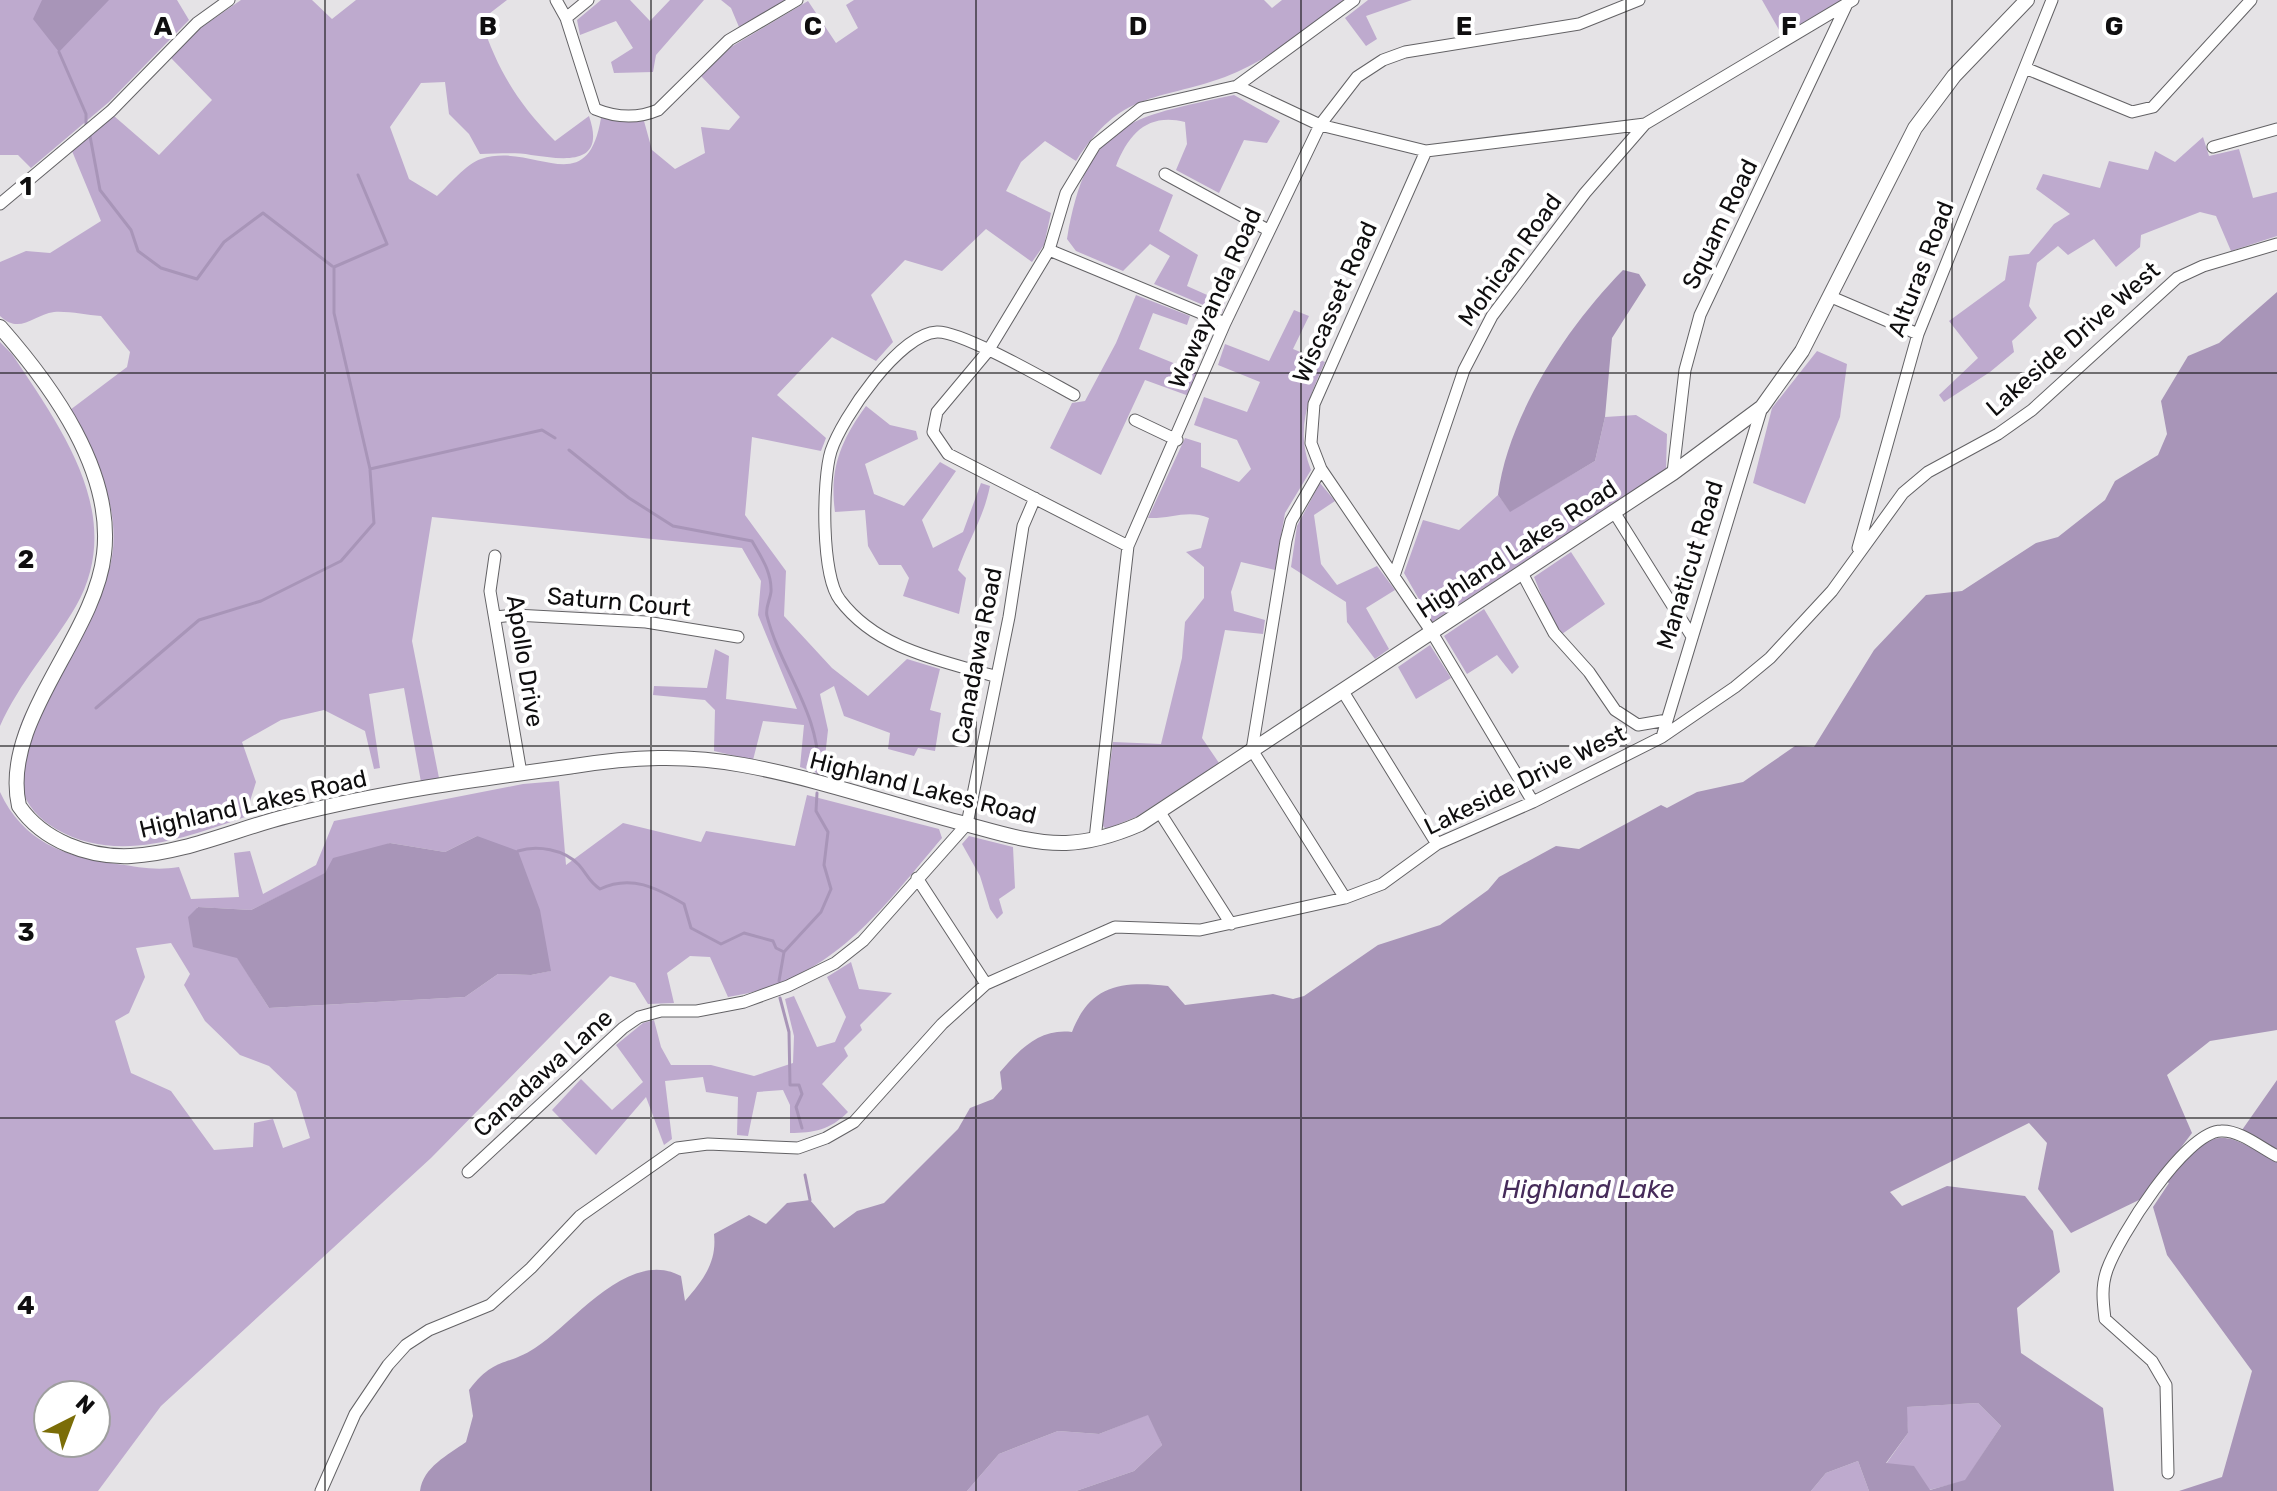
<svg xmlns="http://www.w3.org/2000/svg" width="2277" height="1491" font-family="Rubik,sans-serif">
<style>
.forest{fill:#beaace;fill-rule:evenodd}
.water{fill:#a895b8;fill-rule:evenodd}
.lines{fill:none;stroke-linecap:round;stroke-linejoin:round}
.stream{stroke:#a895b8;stroke-width:3}
.minor-casing{stroke:#636265;stroke-width:13}
.tertiary-casing{stroke:#636265;stroke-width:16}
.minor{stroke:#fff;stroke-width:11}
.tertiary{stroke:#fff;stroke-width:14}
.grid{fill:none;stroke:#0f0e0f;stroke-width:2;stroke-opacity:0.55}
.labels{text-anchor:middle;stroke-width:8;stroke-linejoin:round;paint-order:stroke}
.street-label{font-size:24px;fill:#0f0e0f;stroke:#fff}
.water-label{font-size:26px;font-style:italic;fill:#462b5a;stroke:#fff}
.grid-label{font-size:26px;text-anchor:middle;font-weight:bold;fill:#0f0e0f;stroke:#fff;stroke-width:8;stroke-linejoin:round;paint-order:stroke}
</style>
<rect width="100%" height="100%" fill="#e5e3e6"/>
<path class="forest" d="M0,0H177L189,20L109,102L31,168L18,155H0Z
M241,0H312L332,19L356,0H507L481,20C498,71 517,102 555,141L589,116C607,168 562,159 531,155C515,152 497,154 480,154L469,134L449,114L445,82L421,83L390,127L409,179L437,196C449,185 466,164 481,159C534,141 587,203 601,118L644,121L652,150L675,169L705,153L701,127L729,130L740,117L701,76L731,47L808,1L836,43L858,28L846,5L854,0H1264L1272,8L1282,0H1344C1308,28 1268,61 1225,77C1155,102 1122,90 1076,161L1045,141L1021,162L1006,191L1051,213L1044,245L1032,262L986,229L942,271L905,260L871,295L893,342L876,361L832,337L777,395L826,438L821,451L752,437L745,515L786,571L784,616L832,668L868,696L907,659L940,669L930,710L941,713L935,751L918,748L914,756L888,749L890,733L844,716L834,686L820,694L828,730L823,775L800,767L804,725L763,721L753,760L714,751L715,710L705,700L653,695L654,686L707,688L715,649L729,656L726,699L797,709L758,615L761,581L742,548L432,517L412,641L439,778L421,782L404,688L369,694L380,768L374,769L365,731L324,710L281,720L242,742L256,782L245,817C184,838 117,864 56,829C39,819 27,806 21,787C13,761 13,742 24,716C49,674 94,618 108,573C126,518 97,456 70,410L127,367L130,352L101,316C86,315 69,311 54,312C33,315 20,335 0,316V262L26,251L50,253L101,221L72,151L114,116L159,155L212,100L171,58L199,29Z
M601,0H630L650,21L670,0H704L656,55L653,72L614,73L611,62L633,48L616,21L580,35L577,20Z
M721,0H786L739,27L731,8Z
M1368,0H1412L1366,16L1377,39L1366,46L1345,18Z
M1762,0H1842L1782,35Z
M1234,95L1280,121L1267,143L1244,140L1219,193L1176,170L1187,144L1185,122C1148,113 1129,133 1116,166L1173,195L1159,231L1198,255L1187,286L1225,303L1222,313L1154,284L1170,256L1150,244L1123,271L1076,251L1067,239C1087,121 1128,118 1234,95Z
M2203,137L2209,156L2239,149L2253,198L2277,192V236L2231,251L2216,216L2200,212L2141,235L2140,247L2116,267L2094,239L2068,255L2058,246L2037,263L2029,306L2037,318L2012,341L2014,352L1990,372L1944,402L1939,395L1978,358L1949,321L2005,280L2009,256L2029,254L2054,224L2070,214L2036,189L2043,174L2100,188L2109,161L2148,170L2155,151L2175,162Z
M1136,295L1190,316L1187,325L1153,313L1139,349L1198,373L1189,396L1145,380L1101,475L1050,448L1072,403L1085,401L1116,343Z
M1294,310L1309,316L1293,349L1325,362C1308,399 1295,430 1311,470L1285,513L1275,570L1241,562L1231,592L1234,611L1265,620L1263,634L1225,630L1202,738L1219,763L1136,817L1106,829L1102,825L1113,742L1161,744L1182,658L1185,622L1204,598V567L1186,552L1201,548L1209,518C1188,509 1171,519 1148,518L1185,438L1201,443V467L1239,482L1251,469L1237,440L1194,425L1204,397L1247,412L1260,382L1218,365L1225,344L1269,361Z
M0,342L12,354C61,428 127,516 76,606C52,647 19,683 0,726Z
M1817,351L1847,364L1840,417L1805,504L1753,483L1772,408Z
M866,406L890,425L916,431L918,439L865,464L874,494L904,506L940,462L956,471L922,520L933,548L963,532L981,483L990,486C983,520 969,538 958,570L966,578L959,614L903,596L909,578L901,565H879L868,546L865,510L835,512C829,469 841,440 866,406Z
M1636,415L1667,434L1666,469L1432,622L1404,573L1423,520L1459,530L1498,495L1510,511L1595,461L1605,417Z
M1320,483L1335,501L1314,515L1321,564L1337,585L1377,566L1395,590L1366,608L1389,649L1375,659L1347,622L1346,602L1291,567L1297,526Z
M1571,552L1605,604L1562,634L1550,616L1534,577Z
M1484,609L1519,667L1512,674L1497,655L1467,674L1444,636Z
M1430,645L1451,678L1416,699L1398,667Z
M559,781L566,865L623,823L701,842L706,831L795,846L807,795L939,829L942,838C879,912 832,981 728,997L710,957L690,956L667,973L674,1003L648,1004L635,983L610,976L431,1158L161,1406L98,1491H0V792C23,842 65,857 117,864C140,867 155,871 179,867L191,899L239,897L234,853L250,851L263,894L316,865L334,821L523,784ZM477,836L550,971L531,975L498,974L465,997L269,1008L237,957L197,907L251,910L390,843L445,852ZM171,943L190,974L184,985L205,1021L240,1055L269,1066L296,1092L310,1138L283,1148L273,1119L254,1123L253,1147L214,1150L171,1091L131,1073L115,1021L129,1013L145,977L136,948ZM48,1395H96V1443H48Z
M969,836L1013,847L1015,888L999,899L1003,913L997,919L990,909L980,876L962,844Z
M851,962L859,989L892,993L860,1025L862,1030L844,1048L848,1056L822,1084L848,1112C830,1130 814,1133 790,1133V1105L783,1090L757,1092L748,1136L737,1135L738,1097L706,1092L703,1077L665,1081L672,1139L664,1145L646,1097L596,1155L552,1110L581,1079L612,1110L643,1082L616,1045L643,1023L654,1020L661,1047L671,1065H711L754,1076L793,1063L794,1036L785,999L794,996L817,1047L835,1042L846,1017L827,977Z
M1978,1403L2001,1426L1965,1481L1929,1490L1886,1464L1908,1433L1906,1407Z
M1149,1414L1162,1445L1134,1471L1076,1491H967L999,1454L1058,1431L1099,1434Z
M1858,1461L1869,1491H1811L1826,1473Z"/>
<path class="water" d="M42,0H109L59,52L33,19Z
M1623,270L1639,274L1646,285L1612,338L1605,417L1595,461L1510,512L1498,495C1508,415 1568,326 1623,270Z
M2277,292V1030L2210,1041L2167,1075L2192,1133L2170,1162C2224,1129 2222,1131 2277,1162V1491H2179L2222,1477L2252,1371L2167,1255L2153,1207L2169,1183L2159,1177L2141,1199L2071,1233L2038,1189L2047,1143L2029,1123L1890,1192L1902,1206L1947,1186L2025,1196L2053,1231L2060,1272L2017,1308L2021,1353L2103,1408L2114,1491H1869L1858,1461L1826,1473L1811,1491H1076L1134,1471L1162,1445L1148,1415L1099,1434L1058,1431L999,1454L967,1491H420C423,1467 448,1455 466,1442L473,1416L469,1390C495,1356 506,1367 535,1348C574,1323 628,1248 681,1276L685,1301C704,1279 717,1262 714,1234L749,1215L766,1224L787,1203L810,1200L834,1228L857,1211L884,1203L958,1129L970,1108L993,1099L1002,1089L1000,1072C1020,1049 1040,1028 1072,1032C1090,985 1121,981 1168,986L1185,1005L1273,994L1293,999L1304,996L1378,945L1440,925L1488,890L1499,877L1556,846L1579,849L1661,805L1667,808L1697,792L1743,782L1795,746L1814,747L1874,650L1926,595L1962,591L2036,543L2058,537L2105,500L2115,481L2158,455L2167,434L2161,401L2188,356L2219,343ZM1978,1403L2001,1426L1965,1480L1930,1490L1914,1466L1886,1463L1908,1433L1907,1407Z
M477,836L518,851L540,910L551,971L531,975L498,974L465,997L269,1008L237,958L193,947L188,917L198,907L251,910L325,873L333,858L390,843L445,852Z
M2277,1080V1150L2242,1130Z"/>
<g class="lines">
<path class="stream" d="M59,52L86,114V125
M90,136L100,190L131,230L138,251L161,268L197,279L224,242L263,213L332,266
M358,175L387,244L334,267V313L370,469L542,430L555,438
M569,450L629,498L673,526L752,541C761,557 772,572 771,592C770,600 765,608 767,616C781,671 822,715 818,775
M96,708L199,620L261,601L341,561L374,523L370,470
M518,851C537,845 564,849 579,865C587,874 589,882 600,889C631,874 657,888 684,904L691,928L721,944L744,933L773,941L776,948L784,952
M779,981L784,952L821,912L831,889L824,865L828,832L816,811L817,793
M780,998L789,1032L790,1085H799L802,1094L796,1107L802,1128
M805,1175L810,1200"/>
<g class="minor-casing">
<path id="minor" d="M556,0L566,18L595,109C617,118 637,119 658,110L729,40L797,0
M566,18L588,0
M2025,68L2132,112L2153,107L2251,0
M1237,86L1320,125L1426,151L1645,124L1853,0
M2213,147L2277,129
M1165,174L1268,230
M0,204L111,111L197,23L229,0
M1049,250L1225,323
M1829,296L1918,334
M1135,420L1177,440
M1321,469L1431,631L1533,802
M1673,473L1685,370L1700,315L1846,6
M1614,512L1691,635
M1128,546L948,454L933,432L937,412L988,351L1049,250L1066,193L1095,145L1141,108L1237,86L1354,0
M1858,548L1918,334L2052,0
M495,556L490,591L521,773
M1522,573L1554,633L1589,672L1615,710L1638,725L1667,720
M1394,576L1464,370L1492,316L1585,193L1645,124
M495,617L515,615L646,622L738,637
M994,676C939,660 877,649 840,600C821,576 822,480 831,451C842,418 899,334 937,332C962,331 1048,381 1074,395
M1342,690L1437,844
M1662,737L1762,407
M1159,811L1231,924
M1095,839L1128,546L1225,323L1320,125L1357,77L1383,60L1405,52L1579,24L1639,0
M917,878L986,984
M1345,898L1252,750L1286,541L1291,521L1321,469L1311,443L1314,404L1426,151
M468,1172L623,1028L639,1017L661,1011H697L744,1002L788,986L835,963L863,941L967,824L1009,617L1023,526L1035,498
M2168,1473L2166,1385L2152,1361L2105,1319C2103,1302 2101,1287 2107,1270C2118,1238 2185,1132 2221,1131C2240,1130 2261,1148 2277,1156
M321,1491L355,1414L388,1365L406,1345L429,1330L490,1305L531,1268L580,1216L677,1148L708,1144L798,1148L826,1138L854,1122L942,1024L986,984L1115,927L1200,930L1345,898L1382,884L1437,844L1533,802L1662,737L1735,687L1770,658L1832,591L1903,493L1928,472L1998,434L2032,410L2177,278L2203,266L2277,244"/>
</g>
<g class="tertiary-casing">
<path id="tertiary" d="M0,327C52,386 114,471 104,554C95,637 0,721 19,806C43,841 89,858 131,856C185,853 236,829 288,816C381,792 478,779 574,766C631,757 685,754 743,765C815,778 887,803 958,822C993,831 1030,844 1066,843C1092,842 1117,834 1140,824L1673,473L1762,407L1802,351L1915,128L1954,76L2027,0"/>
</g>
<use href="#minor" class="minor"/>
<use href="#tertiary" class="tertiary"/>
</g>
<path class="grid" d="M325,0V1491M651,0V1491M976,0V1491M1301,0V1491M1626,0V1491M1952,0V1491M0,373H2277M0,746H2277M0,1118H2277"/>
<g class="labels">
<g class="street-label">
<text transform="translate(1720 224) rotate(-64)" y="8">Squam Road</text>
<text transform="translate(1510 260) rotate(-54)" y="8">Mohican Road</text>
<text transform="translate(1921 269) rotate(-69)" y="8">Alturas Road</text>
<text transform="translate(1215 298) rotate(-66)" y="8">Wawayanda Road</text>
<text transform="translate(1335 302) rotate(-66)" y="8">Wiscasset Road</text>
<text transform="translate(2073 339) rotate(-41)" y="8">Lakeside Drive West</text>
<text transform="translate(1517 549) rotate(-33)" y="8">Highland Lakes Road</text>
<text transform="translate(1690 565) rotate(-73)" y="8">Manaticut Road</text>
<text transform="translate(619 602) rotate(5)" y="8">Saturn Court</text>
<text transform="translate(977 656) rotate(-79)" y="8">Canadawa Road</text>
<text transform="translate(525 661) rotate(81)" y="8">Apollo Drive</text>
<text transform="translate(1525 780) rotate(-26)" y="8">Lakeside Drive West</text>
<text transform="translate(923 788) rotate(14)" y="8">Highland Lakes Road</text>
<text transform="translate(253 804) rotate(-13)" y="8">Highland Lakes Road</text>
<text transform="translate(543 1073) rotate(-42)" y="8">Canadawa Lane</text>
</g>
<g class="water-label">
<text x="1588" y="1198">Highland Lake</text>
</g>
</g>
<g class="grid-label">
<text x="163" y="35">A</text>
<text x="488" y="35">B</text>
<text x="813" y="35">C</text>
<text x="1138" y="35">D</text>
<text x="1464" y="35">E</text>
<text x="1789" y="35">F</text>
<text x="2114" y="35">G</text>
<text x="26" y="195">1</text>
<text x="26" y="568">2</text>
<text x="26" y="941">3</text>
<text x="26" y="1314">4</text>
</g>
<g transform="translate(72 1419) rotate(42)"><circle r="38" fill="#ffffff" stroke="#9f9f9f" stroke-width="2"/>
<path d="M0-6L14 30L0 20L-14 30Z" fill="#7b6d07"/>
<text y="-12" font-size="22" font-weight="bold" text-anchor="middle" fill="#0f0e0f">N</text>
</g>
</svg>
